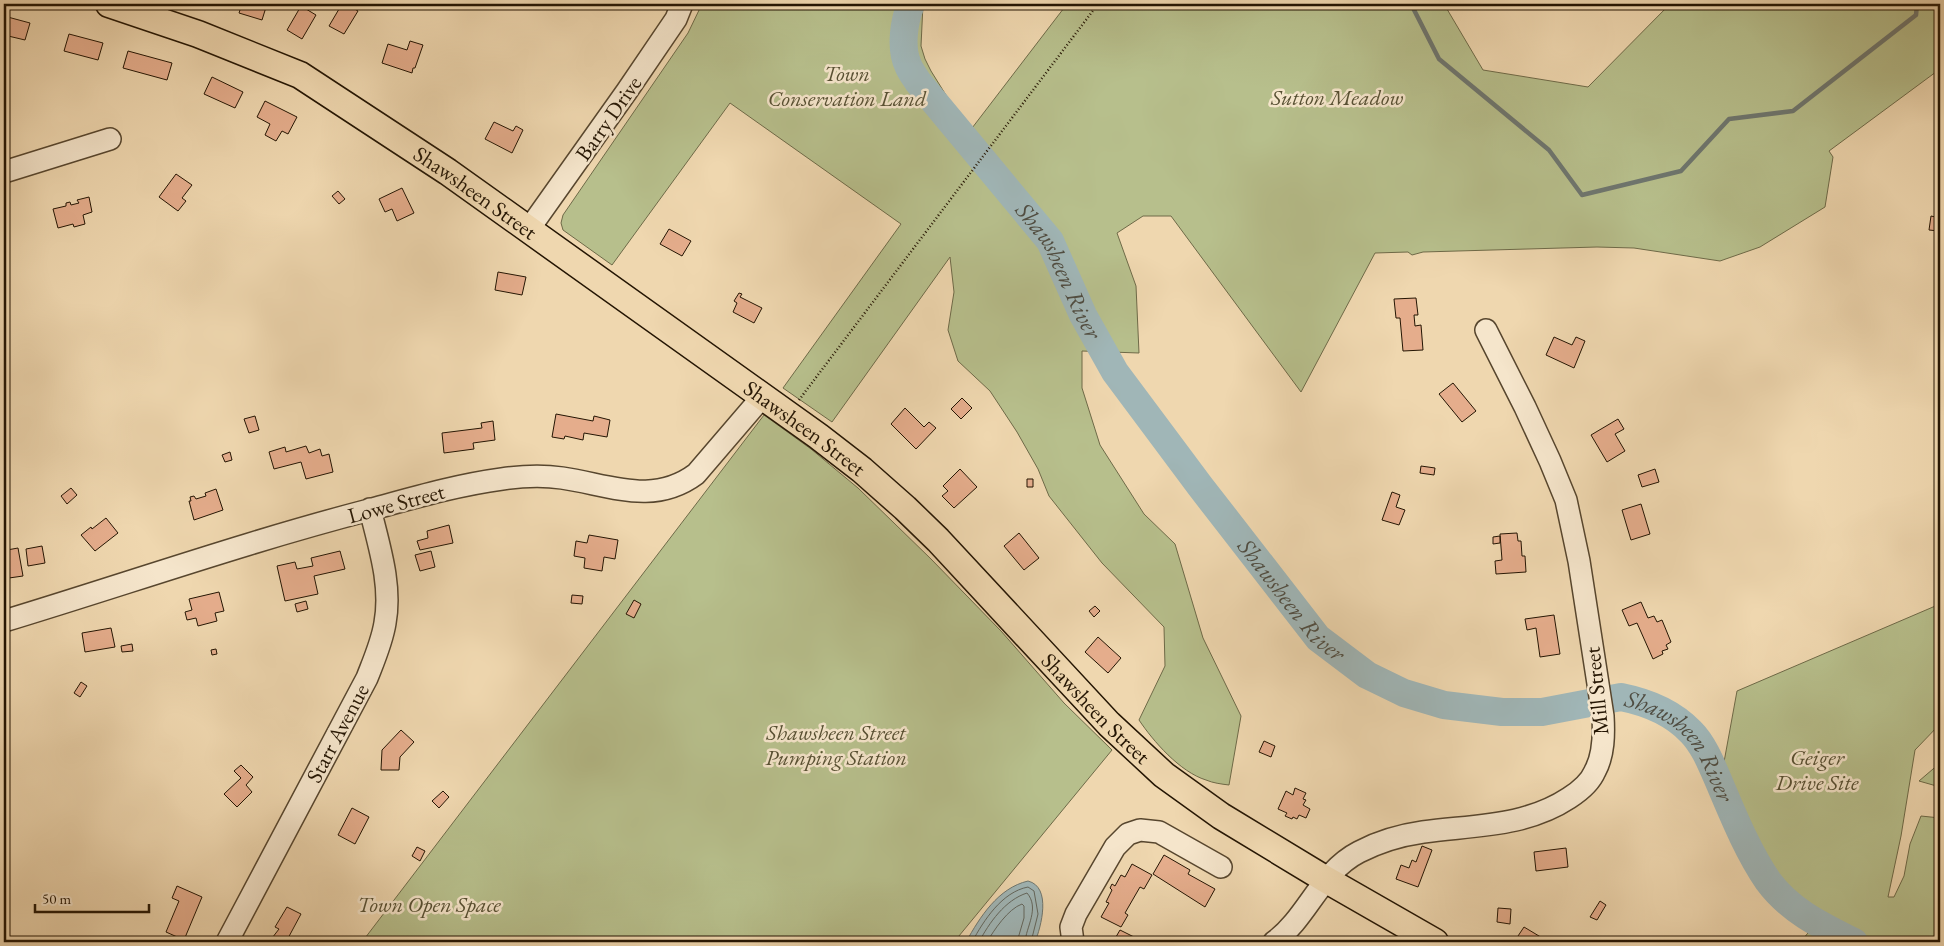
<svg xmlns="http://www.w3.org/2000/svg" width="1944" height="946" font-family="'EB Garamond',serif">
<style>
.green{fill:#b7bf8c;stroke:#6e6a48}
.water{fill:#a0b6b7;stroke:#6e766f}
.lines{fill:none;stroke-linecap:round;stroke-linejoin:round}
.shore{stroke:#62665d;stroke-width:1}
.stream{stroke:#6e766f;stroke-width:4.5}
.river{stroke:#a0b6b7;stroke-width:28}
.building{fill:#e5ad8c;stroke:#241503}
.minor-casing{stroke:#57462e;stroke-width:24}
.major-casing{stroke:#241503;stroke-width:29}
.path{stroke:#241503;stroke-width:2.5;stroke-dasharray:1 2.5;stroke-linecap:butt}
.minor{stroke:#f5e5cb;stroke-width:21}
.major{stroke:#efd7af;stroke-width:26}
.labels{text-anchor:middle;stroke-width:5;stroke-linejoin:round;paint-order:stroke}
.park-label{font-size:22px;font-style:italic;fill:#575033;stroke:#f5e5cb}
.street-label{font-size:22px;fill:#241503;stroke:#f5e5cb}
.water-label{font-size:24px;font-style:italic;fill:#4f4d42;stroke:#f5e5cb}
</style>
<rect width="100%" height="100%" fill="#efd7af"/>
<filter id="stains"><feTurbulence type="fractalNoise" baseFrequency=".004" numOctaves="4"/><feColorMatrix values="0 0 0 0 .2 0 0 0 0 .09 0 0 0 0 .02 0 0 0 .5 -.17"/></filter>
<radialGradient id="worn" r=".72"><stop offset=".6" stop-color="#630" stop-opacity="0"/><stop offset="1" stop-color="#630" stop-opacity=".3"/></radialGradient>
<path class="green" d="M702,4H923L921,46L925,59L931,71L969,132L1067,4H1444L1483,70L1588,87L1670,4H1940V69L1829,151L1833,157L1825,207L1760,247L1720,261L1634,248L1597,247L1423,252L1412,255L1408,252L1375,253L1301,392L1171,216H1143L1117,233L1136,286L1139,353L1082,351V388L1100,445L1144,514L1175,544L1203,638L1241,716L1229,785C1221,784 1213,783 1206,780C1180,772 1153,741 1139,720L1165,666L1164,627L1102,563L1049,496L1038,469L1017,432L990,391L958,361L948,330L954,292L950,257L832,422L783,388L901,224L730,103L612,265L563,230L561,223L563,215L688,33Z
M764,415L811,449L858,488L931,559L1001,631L1064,703L1112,750L954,942H362Z
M1940,604V724L1915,750L1901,836L1888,897H1894L1904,876L1910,844L1921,816L1940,818V942H1803V939L1817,922L1798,907L1777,885L1757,860L1720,784L1737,691Z
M1940,763V787L1919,781Z"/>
<path class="water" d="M1028,881C1052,887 1041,927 1035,942H966C980,917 998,888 1028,881Z"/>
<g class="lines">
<path class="shore" d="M972,942C984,920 1002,892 1028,887L1034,891L1038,914L1031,942
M979,942C989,923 1005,900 1027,893C1040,908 1026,927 1025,942
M987,942C994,930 1008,909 1022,904L1024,906V918L1017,942"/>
<path class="stream" d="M1411,4L1439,59L1549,150L1582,195L1681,171L1729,119L1793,111L1916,15L1917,4"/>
<path class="river" id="s1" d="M911,4C904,21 900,48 908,65C910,71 915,77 918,82L1050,241L1083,315L1115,372L1200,486L1318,638L1367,675L1404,693L1444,705L1502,712H1542L1621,697C1646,702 1673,713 1691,732C1704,745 1712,766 1719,782C1733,815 1748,852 1768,881C1790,911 1822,926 1854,942"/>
</g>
<path class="building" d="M242,4H267L262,20L239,13Z
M342,4H346L358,11L344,34L329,26Z
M301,6L316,15L302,39L287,30Z
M4,16L30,23L25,40L4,35Z
M69,34L103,43L98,60L64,51Z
M410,41L423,45L415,68H413L412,73L382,63L388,44L407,50Z
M128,51L172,63L167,80L123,68Z
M212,77L243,92L235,108L204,94Z
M265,101L297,117L288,134L282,131L276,141L265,135L270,124L257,117Z
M494,122L513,131L516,126L523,130L512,153L485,139Z
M176,174L192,185L182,198L186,201L178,211L159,197Z
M402,188L414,213L397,221L392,209L385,212L379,199Z
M338,191L345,199L339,204L332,196Z
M89,197L92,212L83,215L85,224L74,227L73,224L58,228L53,209L66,206V203L70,202L71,205L79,203L77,200Z
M1931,216L1940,218L1939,231L1929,230Z
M669,229L691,241L682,256L660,244Z
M498,272L526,277L522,295L495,290Z
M739,293L742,294L740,297L762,308L754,323L733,312L737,303L734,301Z
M1416,298L1418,315H1414L1415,326L1421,325L1423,350L1403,351L1400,318H1396L1394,299Z
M1554,337L1572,345L1576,337L1585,341L1574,368L1546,355Z
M1453,383L1476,411L1462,422L1439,394Z
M962,398L972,408L961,419L951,409Z
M905,408L924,427L929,422L936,428L916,449L891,424Z
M556,414L593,421L594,416L610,420L607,437L584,433L583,440L565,436L564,439L552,437Z
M255,416L259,430L249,433L244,419Z
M1618,419L1624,429L1615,434L1625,451L1607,462L1591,435Z
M493,421L495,440L473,443L474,449L444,453L442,433L482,428L481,423Z
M306,446L309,453L320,449L322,456L329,454L333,472L306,479L301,462L274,469L269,452L285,447L286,452Z
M230,452L232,460L225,462L222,455Z
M1421,466L1435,468L1434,475L1420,473Z
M960,469L977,487L954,508L942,496L948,491L943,486Z
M1655,469L1659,482L1642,487L1638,475Z
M1027,479H1033V487H1027Z
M71,488L77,495L67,504L61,496Z
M216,489L223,510L194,520L189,501H191L190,497L194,496L196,499L206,496L205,493Z
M1392,492L1400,495L1396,507L1405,510L1399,525L1382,520Z
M1641,504L1650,534L1631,540L1622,510Z
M106,518L118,533L95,551L81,535L91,527L92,529Z
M449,525L453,543L420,550L417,541L428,538L427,531Z
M1019,533L1039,558L1024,570L1004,546Z
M1517,533L1518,541H1521L1522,556H1525L1526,572L1496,574L1495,561L1502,560L1500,534Z
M589,535L618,540L615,559L604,557L602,571L584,568L585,558L574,556L576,541L587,543Z
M1500,536V543L1493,544V537Z
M42,546L45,563L28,566L26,549Z
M18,548L23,576L9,578L8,572L4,573V554L7,553V550Z
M340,551L345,569L314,576L318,594L285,601L277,566L295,562L297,569L313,566L311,558Z
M431,551L435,567L420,571L415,555Z
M219,592L224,611L215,613L217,621L198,626L196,618L187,620L185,612L192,610L189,599Z
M572,595L583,596L582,604L571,603Z
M634,600L641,604L634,618L626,614Z
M306,601L308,609L297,612L295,604Z
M1641,602L1648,618L1654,616L1657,622L1662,620L1671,642L1666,645L1668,649L1662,651L1663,654L1653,659L1637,623L1629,626L1622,610Z
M1095,606L1100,611L1094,617L1089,611Z
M1554,615L1560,654L1540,657L1536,628L1527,630L1525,619Z
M111,628L115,647L85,652L82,633Z
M1098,637L1121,658L1108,673L1085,652Z
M132,644L133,651L122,652L121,646Z
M216,649L217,654L212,655L211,650Z
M81,682L87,686L80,697L74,693Z
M401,730L414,742L400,757L399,770H381L382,750Z
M1264,741L1275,746L1271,757L1259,752Z
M241,765L253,777L246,785L252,792L237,807L224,794L241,778L234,771Z
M1295,788L1306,793L1303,799L1306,800L1303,805L1310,809L1306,818L1299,815L1297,819L1293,817L1292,819L1285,816L1287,813L1278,809L1286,791L1293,795Z
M443,791L449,797L439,808L432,801Z
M352,808L369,817L355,844L338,835Z
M1422,846L1432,850L1418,887L1396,879L1401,865L1409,868L1412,860L1416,862Z
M417,847L425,851L420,861L412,856Z
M1566,848L1568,867L1536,871L1534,852Z
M1164,855L1190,870L1188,874L1215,889L1205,907L1153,874Z
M1132,864L1152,875L1144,889L1140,887L1125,913L1128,915L1121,927L1101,917L1109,903L1106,902L1112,890L1110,888L1112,884L1115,886L1121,875L1125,877Z
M177,886L202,897L184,940L166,932L179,901L172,898Z
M1600,901L1606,905L1597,920L1590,917Z
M287,907L301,914L286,942H269L279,929L275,927Z
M1498,908L1511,909L1510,924L1497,922Z
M1524,927L1549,942H1514Z
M1120,930L1144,942H1113Z"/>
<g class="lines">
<g class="minor-casing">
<path id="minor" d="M153,18L159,4
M4,172L110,139
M529,229L627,91L676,19L682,4
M4,621C126,584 246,542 369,510C413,498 457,485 502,479C522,476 542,475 562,478C610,485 653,506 696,474L762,397
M227,942L367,678C374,660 382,642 385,623C392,585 379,546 370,509
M1073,942L1071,927L1076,914L1115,847L1128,834L1140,830L1159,832L1221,867
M1274,942C1308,917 1320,872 1359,852C1378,842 1402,835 1423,832C1474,825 1525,827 1569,798C1580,791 1590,783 1595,771C1604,755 1604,734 1603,716L1579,561L1566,500L1550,461L1525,407L1486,330"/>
</g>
<g class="major-casing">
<g id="major">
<path id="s2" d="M109,4L198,34L300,75L448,172L818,436L862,470L905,508L938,540L1109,724L1164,775L1221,816L1325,879L1435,942"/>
</g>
</g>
<path class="path" d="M799,400L1098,4"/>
<use href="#minor" class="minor"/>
<use href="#major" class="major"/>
</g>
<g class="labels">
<g class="park-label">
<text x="847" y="81">Town<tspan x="847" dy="25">Conservation Land</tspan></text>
<text x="1337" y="105">Sutton Meadow</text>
<text x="836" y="740">Shawsheen Street<tspan x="836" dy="25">Pumping Station</tspan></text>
<text x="1817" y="765">Geiger<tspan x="1817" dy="25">Drive Site</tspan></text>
<text x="429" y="912">Town Open Space</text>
</g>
<g class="street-label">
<text transform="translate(608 118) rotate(-55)" y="8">Barry Drive</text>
<text dy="8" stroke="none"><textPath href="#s2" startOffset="415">Shawsheen Street</textPath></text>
<text dy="8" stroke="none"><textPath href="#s2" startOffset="820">Shawsheen Street</textPath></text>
<text transform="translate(396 503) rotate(-15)" y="8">Lowe Street</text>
<text transform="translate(1596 691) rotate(-96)" y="8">Mill Street</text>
<text dy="8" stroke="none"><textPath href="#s2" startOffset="1225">Shawsheen Street</textPath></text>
<text transform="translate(337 733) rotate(-62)" y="8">Starr Avenue</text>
</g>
<g class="water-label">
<text dy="8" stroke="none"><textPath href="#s1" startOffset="319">Shawsheen River</textPath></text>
<text dy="8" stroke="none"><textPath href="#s1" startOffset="724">Shawsheen River</textPath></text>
<text dy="8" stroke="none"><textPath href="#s1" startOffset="1174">Shawsheen River</textPath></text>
</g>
</g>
<rect width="1944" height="946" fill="none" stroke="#efd7af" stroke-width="20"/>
<rect x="5" y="5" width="1934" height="936" fill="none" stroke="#241503" stroke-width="2.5"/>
<rect x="10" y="10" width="1924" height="926" fill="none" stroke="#241503"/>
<path d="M35 904v8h114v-8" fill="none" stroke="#241503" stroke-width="2.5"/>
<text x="42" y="904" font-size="15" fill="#241503" stroke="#f5e5cb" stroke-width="4" paint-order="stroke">50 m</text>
<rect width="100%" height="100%" filter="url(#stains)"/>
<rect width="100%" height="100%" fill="url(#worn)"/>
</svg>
